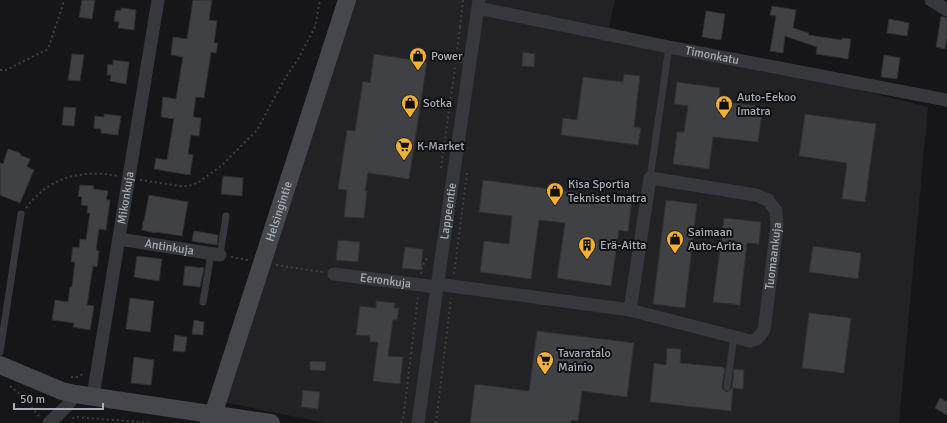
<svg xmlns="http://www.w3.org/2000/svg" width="947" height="423" font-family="Signika,sans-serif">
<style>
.built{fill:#222225}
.building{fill:#404145;stroke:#303034}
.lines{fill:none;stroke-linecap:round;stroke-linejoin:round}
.path{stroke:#3d3f44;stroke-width:2;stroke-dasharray:2 3;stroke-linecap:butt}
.lane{stroke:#37383d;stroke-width:7}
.street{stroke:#37383d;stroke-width:13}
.secondary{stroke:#45474d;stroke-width:18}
.labels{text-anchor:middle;stroke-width:4;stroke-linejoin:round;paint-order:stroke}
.street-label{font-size:12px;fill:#a8adb8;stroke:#111113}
.poi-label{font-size:12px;fill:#a8adb8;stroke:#111113;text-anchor:start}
</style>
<rect width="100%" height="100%" fill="#161618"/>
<path class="built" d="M356,0H615L609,27L928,107L899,423H325L224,402Z"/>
<path class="building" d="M82,0H95L92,19L79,17Z
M193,0H212L209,20L217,21L214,43H218L216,53L211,52L204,98L196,97L193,117L201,118L199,136L191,135L188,154L193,155L190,175L154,169L156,158L167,160L174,119L161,117L163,97L176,99L183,57L171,55L173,37L187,39Z
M772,6L796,10L793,28L809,33L808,35L842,40V38L851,39L848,59L816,54L817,47L785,36L783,53L770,51L776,16L770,15Z
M121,8L136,10L134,30L118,28L119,22L114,21L116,10L121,11Z
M706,11L725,14L721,40L702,37Z
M941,16L947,18V39L945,49L936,47Z
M889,19L909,23L907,36L887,33Z
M523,52L535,54L534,67L522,66Z
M72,54L84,55L80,81L68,80Z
M374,54L427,62L409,179L368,173L365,191H367L364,218L344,217L347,190L338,189L347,130L355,131L363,81L370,83Z
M884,55L900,58L897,79L881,77Z
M113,60L129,62L126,84L110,81L111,75H107L108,64L113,65Z
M624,74L640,76L634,127L641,128L638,145L561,135L563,118L577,120L583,77L623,82Z
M677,82L720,88L719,101L763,107L758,142L713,137L709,169L673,164L677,132H684L688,106L674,104Z
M64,107L76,108L74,126L62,125Z
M104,114L121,116L118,135L101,133V129L94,128L95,116L104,117Z
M805,114L876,124L865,202L842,199L847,163L799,156Z
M8,149L20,153V155L30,159L27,167L34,170L20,203L0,195V163L3,164Z
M223,176L243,178L242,196L221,194Z
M483,180L632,200L628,232L619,230L611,286L557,278L565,223L539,220L531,279L480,272L484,241L509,244L512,216L479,212Z
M80,185L94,186L93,189L108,191L106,200H110L106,230L99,229L96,250L99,251L97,267L93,266L87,305L94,306L90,330L73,327L74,323L52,320L55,300L68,302L70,287H72L75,262H71L73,247L79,248L80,239L86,240L90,213H87L88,206L81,205L82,197L78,196Z
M149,195L188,202L182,236L156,232L155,233L142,230L143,221H144Z
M666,200L697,204L685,308L653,304Z
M724,218L761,222L759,244L747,243L740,305L713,302Z
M194,231L218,235L217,245L192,241Z
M338,240L360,242L358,262L336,260Z
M813,246L861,253L858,279L809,272Z
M405,247L423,249L421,270L402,268Z
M137,256L162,259L159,281L134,277Z
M185,266L204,268L200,287L183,285Z
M130,298L154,301L150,332L126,329Z
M376,301L395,303L394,308H399L397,320H393L388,356L403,357L400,384L373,381L378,342H370V336L356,335L360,306L376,308Z
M809,313L851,318L844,373L802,368Z
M194,320L204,322L203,335L192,334Z
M537,331L634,343L627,397L582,391L578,421L571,420V423H470L475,384L529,391Z
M175,335L187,337L185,352L173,351Z
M667,348L681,349L680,363L723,367L722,368H725L722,387L723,389L726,392L729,391L732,388L734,369L744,370L743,389L733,388L731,411L650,402L654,363L666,365Z
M134,357L154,360L151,385L131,383Z
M310,361L326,362L325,371L310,370Z
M303,390L320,392L318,409L301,407Z
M940,398L947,402V415L935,408Z"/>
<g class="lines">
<path class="path" d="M460,27L463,0
M457,49L460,27H463
M0,70H6L48,49L63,4V0
M441,168L455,68
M140,180L180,186H189L199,182L221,166L257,130L284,80L298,59L315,27L320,0
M26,208C49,177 81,169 118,176
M231,257L248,260
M276,265L323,272
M421,274L422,267L428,256
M454,274L467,173
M71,377H78L84,373
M10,386L22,396L39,416
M72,418L77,417L152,423
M401,423L403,420L418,296
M436,423L451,298"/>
<path class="lane" d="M445,57L470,61
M650,178L669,47
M220,255L226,216
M203,302L211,254
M0,352L21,214
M727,387L734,336"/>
<g class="street">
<path d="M931,0L947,10"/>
<path id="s1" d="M478,8L669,47L947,100"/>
<path id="s2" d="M119,239L220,255"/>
<path id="s3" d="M334,274L437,287"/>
<path id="s4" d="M437,284L630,310L750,341L757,339L764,330L766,315L777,225L776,211L768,200L756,195L650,178L630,310"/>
<path id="s5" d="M93,396L158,0"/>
<path d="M49,423L67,406L75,394"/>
<path id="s6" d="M418,423L437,287L479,0"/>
</g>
<g class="secondary">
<path d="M0,365L62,391L75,394L271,423"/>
<path id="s7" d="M209,423L213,415L347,0"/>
</g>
</g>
<defs>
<g id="shop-pin" transform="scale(0.9)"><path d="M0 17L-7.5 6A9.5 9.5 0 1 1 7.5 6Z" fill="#f2b134" stroke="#111113"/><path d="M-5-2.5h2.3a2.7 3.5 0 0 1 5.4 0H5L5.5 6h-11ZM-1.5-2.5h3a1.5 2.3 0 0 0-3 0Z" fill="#111"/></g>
<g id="supermarket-pin" transform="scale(0.9)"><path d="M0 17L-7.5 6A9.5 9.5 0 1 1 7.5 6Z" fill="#f2b134" stroke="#111113"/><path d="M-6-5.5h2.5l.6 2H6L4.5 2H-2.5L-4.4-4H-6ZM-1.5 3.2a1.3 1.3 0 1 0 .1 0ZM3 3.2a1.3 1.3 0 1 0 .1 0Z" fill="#111"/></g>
<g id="building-pin" transform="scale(0.9)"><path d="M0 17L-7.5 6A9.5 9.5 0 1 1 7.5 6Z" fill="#f2b134" stroke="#111113"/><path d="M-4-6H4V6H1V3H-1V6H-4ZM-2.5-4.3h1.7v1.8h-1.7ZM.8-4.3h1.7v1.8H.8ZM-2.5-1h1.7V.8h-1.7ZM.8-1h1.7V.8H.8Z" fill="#111"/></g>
</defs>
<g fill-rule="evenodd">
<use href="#shop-pin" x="418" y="56"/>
<use href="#shop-pin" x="410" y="103"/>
<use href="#shop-pin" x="724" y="104"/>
<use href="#supermarket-pin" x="404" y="146"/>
<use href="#shop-pin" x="555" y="191"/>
<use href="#shop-pin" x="675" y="239"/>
<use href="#building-pin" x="587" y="245"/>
<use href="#supermarket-pin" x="545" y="360"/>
</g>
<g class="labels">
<g class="street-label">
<text dy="4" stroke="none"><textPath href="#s1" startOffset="239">Timonkatu</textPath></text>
<text dy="4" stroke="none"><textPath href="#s5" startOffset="201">Mikonkuja</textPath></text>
<text dy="4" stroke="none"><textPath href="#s6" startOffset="214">Lappeentie</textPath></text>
<text dy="4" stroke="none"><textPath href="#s7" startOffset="223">Helsingintie</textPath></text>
<text dy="4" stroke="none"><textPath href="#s2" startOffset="51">Antinkuja</textPath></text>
<text dy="4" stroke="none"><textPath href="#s4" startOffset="412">Tuomaankuja</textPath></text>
<text dy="4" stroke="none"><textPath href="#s3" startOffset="52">Eeronkuja</textPath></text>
</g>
<g class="poi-label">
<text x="431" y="60">Power</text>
<text x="737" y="101">Auto-Eekoo<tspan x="737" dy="14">Imatra</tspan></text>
<text x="423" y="107">Sotka</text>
<text x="417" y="150">K-Market</text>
<text x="568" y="188">Kisa Sportia<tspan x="568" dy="14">Tekniset Imatra</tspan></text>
<text x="688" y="236">Saimaan<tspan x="688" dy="14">Auto-Arita</tspan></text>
<text x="600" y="249">Erä-Aitta</text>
<text x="558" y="357">Tavaratalo<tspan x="558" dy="14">Mainio</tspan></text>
</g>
</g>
<path d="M14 403v6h89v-6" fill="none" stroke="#a8adb8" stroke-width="2"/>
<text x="20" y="403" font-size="12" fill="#a8adb8" stroke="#111113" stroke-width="3" paint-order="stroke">50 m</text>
</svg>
